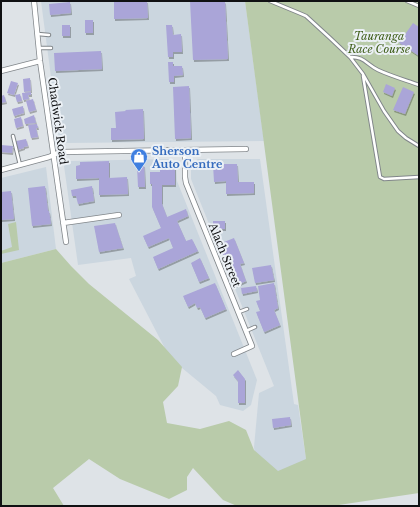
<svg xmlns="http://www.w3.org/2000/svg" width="420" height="507" font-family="'Libre Baskerville',serif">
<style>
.built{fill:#cbd6df}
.green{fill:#b9cbaa}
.building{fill:#aaa5d8;filter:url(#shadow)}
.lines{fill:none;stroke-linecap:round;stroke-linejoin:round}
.lane-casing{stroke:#81868a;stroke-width:4.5}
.street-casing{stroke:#81868a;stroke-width:6}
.lane{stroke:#fff;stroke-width:2.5}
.street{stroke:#fff;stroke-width:4.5}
.labels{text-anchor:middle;stroke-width:4;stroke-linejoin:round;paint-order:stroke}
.park-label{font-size:11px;font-style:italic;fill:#3f5e19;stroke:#ebf0f5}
.street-label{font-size:11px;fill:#101113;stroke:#ebf0f5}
.shop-label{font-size:11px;font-weight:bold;fill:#366cbe;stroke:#ebf0f5;text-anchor:start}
</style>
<defs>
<filter id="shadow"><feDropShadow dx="1" dy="2" stdDeviation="0" flood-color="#0004"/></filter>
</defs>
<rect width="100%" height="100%" fill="#dee3e7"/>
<path class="built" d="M41,1H245L264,141L66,143L59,138Z
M170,159L176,164L177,181L257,380L251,405L243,411L220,405L216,396L170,358L129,279L136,276L131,258L78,265L64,166L68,161Z
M198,159H260L294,404L298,405L313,506H261L254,447L259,393L274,386L191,179V169L193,162Z
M46,167L56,249L1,263V178Z"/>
<path class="green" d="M245,1H419V493L332,506H237L223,500L193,468L187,477V490L169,499L120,479L89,459L53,488L64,506H1V263L56,249L71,266L89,284L158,340L182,367L178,386L163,402L167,423L200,429L229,421L246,430L254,450L278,471L306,459Z
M16,222L19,250L1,254V251L12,247L8,224Z"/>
<path class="building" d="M114,1H147L148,18L114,19Z
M190,1H224L225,2L228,59L193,60Z
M70,2L71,13L50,15L49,4Z
M85,20H93V33H85Z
M413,23L419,27V56L399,43Z
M62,25H70V36H62Z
M166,25H172L173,35L181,34L182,52H173V57H168Z
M101,51L102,69L55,71L54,53Z
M168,62H173V66H182L183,75L174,76V82H169Z
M30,78L31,91L24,92L23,79Z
M11,81L18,83L14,95L7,93Z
M386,84L395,88L392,96L383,92Z
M189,86L191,138L175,139L173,87Z
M403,87L414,92L405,114L393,110Z
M31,92V95H28L29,99L23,100L22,93Z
M20,94L22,101L17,102L15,95Z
M4,95L6,102L1,103V96Z
M33,99L36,110L29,112L26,101Z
M23,106L24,113L14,116L12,109Z
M143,109L144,139L111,140V128H116L115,112L126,111L125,110Z
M34,115L36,123L25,124L24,119Z
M21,117L23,126L16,128L14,119Z
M37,124L38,128H36L38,137L31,138L28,125Z
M26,139L28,146L24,147V148L18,150L16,141Z
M1,145L13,146L12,153L1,152Z
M109,161V178L127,177L128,194L99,195V178L76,179V166L80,165V162Z
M213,164H237L238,182H254V193L226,194V181L214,182Z
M144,165L145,187H138L137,166Z
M160,167H175V185H162V204L167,217L186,209L188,216L177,221L186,241L192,239L198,251L158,269L153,257L173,248L169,238L148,247L143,236L161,228L152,207V184H150V172H160Z
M45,186L48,211H49L51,224L32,226L28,188Z
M92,186L94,201L78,204L76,196H72L71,190Z
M11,191L14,219L1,220V192Z
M213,221H225V229H213Z
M115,223L123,248L99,252L94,226Z
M234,238L244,263L240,264L246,281L235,286L219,244Z
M200,258L209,278L199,282L191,263Z
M271,265L274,280L255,283L252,268Z
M215,283L226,309L205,318L200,307L197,308L195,303L188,307L183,296Z
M274,283L278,308L274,310L280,325L264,332L256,312L260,311L256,301L260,300L258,286Z
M256,286L257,291L242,294L241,288Z
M238,370L245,379V403H238V381L233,375Z
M290,417L291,425L273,428L272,419Z"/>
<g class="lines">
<g class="lane-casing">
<path id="lane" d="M270,1L299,13L306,16L330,38L350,57L363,74L384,111L398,131L406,138L419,146
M407,1L419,6
M38,34L49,35
M39,48H51
M350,57C364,56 367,65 378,70C391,76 405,80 419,85
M363,76L380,177L384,179L419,177
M13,136L20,165
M139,161V151
M239,312L247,309
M246,331L255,327"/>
</g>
<g class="street-casing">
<path id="street" d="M34,1L40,61L66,242
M1,71L40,61
M185,150V177L186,183L252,346L234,354
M1,170L49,157L60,152L246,149
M63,223L119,215"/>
</g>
<use href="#lane" class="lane"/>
<use href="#street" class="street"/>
</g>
<defs>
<g id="shop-pin" transform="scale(0.9)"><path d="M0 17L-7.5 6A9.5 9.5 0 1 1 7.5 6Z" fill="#3f7fe0" stroke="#ebf0f5"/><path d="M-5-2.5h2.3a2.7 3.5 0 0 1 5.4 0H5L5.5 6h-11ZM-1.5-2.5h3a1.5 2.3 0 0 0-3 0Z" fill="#fff"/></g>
</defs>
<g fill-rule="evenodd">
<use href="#shop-pin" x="139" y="157"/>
</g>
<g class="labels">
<g class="park-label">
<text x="379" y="40">Tauranga<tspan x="379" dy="13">Race Course</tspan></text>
</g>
<g class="street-label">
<text transform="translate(58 121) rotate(82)" y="4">Chadwick Road</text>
<text transform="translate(225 255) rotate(68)" y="4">Alach Street</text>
</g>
<g class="shop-label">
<text x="152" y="155">Sherson<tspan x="152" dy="13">Auto Centre</tspan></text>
</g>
</g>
<rect width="420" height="507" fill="none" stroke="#101113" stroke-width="4"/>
</svg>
